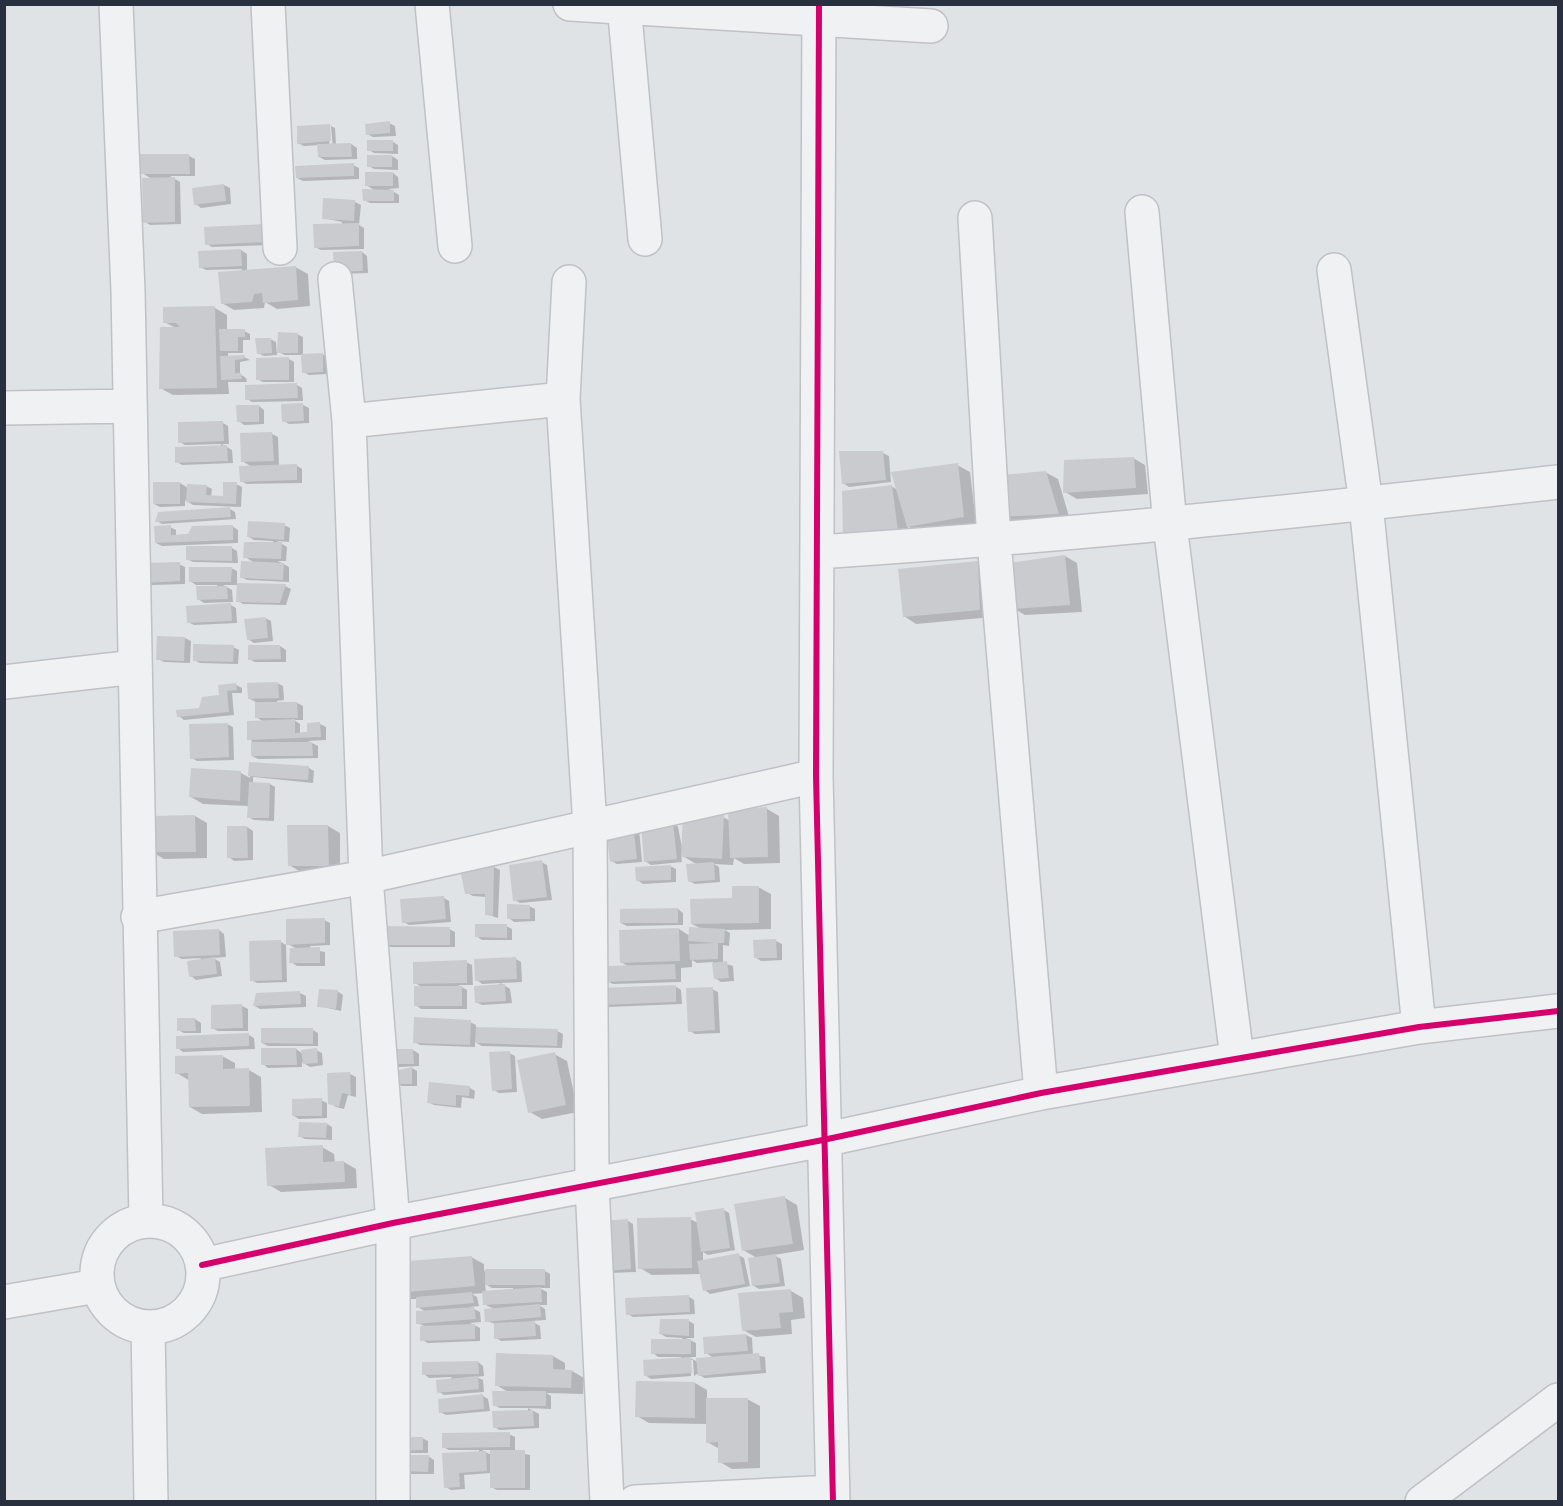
<svg xmlns="http://www.w3.org/2000/svg" width="1563" height="1506" font-family="Ubuntu,sans-serif">
<style>
.shadow{fill:#0003;fill-rule:evenodd}
.building{fill:#c9cbce}
.lines{fill:none;stroke-linecap:round;stroke-linejoin:round}
.minor-casing{stroke:#bfc1c4;stroke-width:36}
.minor{stroke:#f0f1f2;stroke-width:33}
.cycleway-casing{stroke:#eef1f5;stroke-width:10}
.cycleway{stroke:#d6006c;stroke-width:6}
</style>
<rect width="100%" height="100%" fill="#e0e3e6"/>
<path class="shadow" d="M389,123L395,126L396,136L373,137L367,134Z
M329,125L335,128L336,145L351,144L357,148V159L325,160L319,157V145L304,146L298,143ZM328,126H331L333,149H330Z
M393,142L398,145V154L374,153L369,150Z
M189,156L195,159V176H170L180,182L181,224L150,225L145,222L152,179L142,173Z
M392,156L398,160V170L374,169L369,166L368,157Z
M353,165L359,168V179L303,181L297,178Z
M393,173L398,177L399,188L389,189L399,195V203H370L364,200L376,191L366,185Z
M224,185L230,188L231,204L201,208L196,204Z
M324,200L355,202L361,205L359,225L364,228V249L321,250L315,247L342,225V222L323,218Z
M265,226L272,245L212,247L207,244Z
M241,250L247,254V271L295,267L308,274L310,306L277,309L265,302L264,308L234,310L222,303L242,269L206,270L200,267Z
M362,252L367,256L368,273L341,274Z
M215,308L227,315V330L244,331L250,334V340H243V353H228V357H244L250,360L240,362V374L246,378L247,382H228L229,394L173,395L160,388L176,328L164,322Z
M297,334L303,337V355L322,354L328,357V374L309,375L304,372L303,355H285L278,352Z
M270,339L276,342L277,355L264,356L258,353Z
M289,359L294,362V382H263L257,379Z
M297,385L302,388L303,401L252,402L247,399Z
M303,405L309,408V423L289,424L284,421Z
M259,406L264,410V424L244,425L239,421Z
M223,423L228,426L229,444H222L232,450L233,463L182,465L177,462L221,447V444L185,445L180,442Z
M272,434L278,437L279,466L296,465L302,469V483L247,484L241,481L252,467L242,461Z
M883,453L889,456L891,482L849,487L843,483Z
M1133,458L1145,465L1148,494L1077,499L1065,492Z
M957,465L970,472L976,523L920,533L908,526L910,537L856,543L891,486L898,490Z
M1045,472L1058,479L1070,520L1013,523L1001,516Z
M180,483L188,488L206,486L212,489L211,497H224L236,484L242,487L241,507L193,505L185,500V506L160,507L154,504Z
M230,509L235,512L236,519L162,524L157,521Z
M284,525L290,528L289,542L277,541L287,547L286,561H278L289,567V582L247,580L241,577L255,563L245,557L273,544V541L254,540L249,537Z
M232,526L238,530V543L162,546L156,543L170,527L176,530V536Z
M232,548L237,551L238,563L193,562L187,559Z
M1065,556L1077,563L1082,612L1025,615L1013,608L1009,564Z
M978,563L990,570L992,617L916,624L904,616L900,571Z
M179,564L185,567V584L152,585L147,582Z
M231,568L237,571V584L285,586L291,589L286,605L243,604L238,601V585H223L232,590L233,602L204,603L198,599L217,587V585H196L190,581Z
M231,605L236,608L237,623L194,625L188,622Z
M265,618L271,621L273,641L254,643L248,639Z
M185,638L191,641L190,663L164,662L158,659Z
M280,646L286,650V662H255L249,659Z
M233,647L239,650L238,664L200,663L194,660Z
M277,683L283,686L284,700L277,701V703H297L303,706V720H294L300,724V734L309,733L320,724L326,727V740L308,741L318,746V758L258,759L252,756V741L249,739L264,722L256,717V702L250,699Z
M236,685L242,688V693H232L234,715L184,720L179,716L201,709L220,696L219,686Z
M227,724L233,727L234,760L197,761L192,758Z
M251,763L309,768L314,771L313,783L253,777V784H270L275,787L274,821L254,820L248,817L249,806L203,804L191,797L192,770L241,773L250,778Z
M767,809L779,816L780,863L744,864L734,858L733,865L714,864L719,867L720,882L695,884L689,881L698,865L681,855L682,862L651,865L645,861L673,823L678,827L683,853L723,817L730,821Z
M195,816L207,823V858L164,859L152,852Z
M328,826L340,833V872H301L289,865Z
M247,827L253,831V860L234,861L229,857Z
M608,828L639,829L642,862L617,864L611,861Z
M541,862L547,865L552,900L520,903L515,900Z
M670,866L676,869V882L643,884L637,880Z
M494,867L500,870L498,918L486,914L487,897L473,896L467,893L463,875Z
M758,887L771,894V929L725,930L730,933L729,946L723,945V963L733,966L734,981L721,982L715,978L713,962L697,963L692,960V967L681,968V982L613,984L607,981L629,967L621,962L679,929L690,936L702,929L692,924Z
M444,898L449,901L451,922L409,925L404,922Z
M529,906L535,909V921L514,922L509,918Z
M678,909L683,913V925L627,926L621,923Z
M324,920L330,923V945L310,946V949L325,952V966H297L291,962L297,949L288,944Z
M506,926L512,929V940H482L476,936Z
M449,929L455,932V947H391L385,944Z
M219,930L224,934L226,957L213,958L220,962L222,976L196,980L191,976L201,958L182,959L176,956Z
M776,941L782,944V960L761,961L755,957Z
M281,942L286,945L287,982L257,983L252,980Z
M516,959L521,962L522,982L482,984L477,980Z
M466,962L472,965L473,985H458L467,990V1009H421L416,1005L422,987L415,983Z
M501,983L510,989L512,1003L482,1005L476,1002Z
M675,986L681,990L682,1004L607,1007L600,990Z
M712,989L718,992L720,1033L695,1034L690,1031Z
M337,991L343,995L341,1011L319,1006Z
M300,993L306,996V1007L260,1009L255,1006Z
M242,1006L248,1009V1031H218L212,1028Z
M195,1019L201,1023V1033H184L178,1030Z
M470,1022L476,1025V1028L557,1031L563,1034L562,1048L482,1046L475,1042V1047L420,1045L415,1042Z
M313,1030L318,1033V1046H268L262,1043Z
M249,1035L254,1038L255,1049L183,1052L178,1048Z
M296,1049L303,1054L316,1050L322,1053L323,1065L310,1067L302,1062V1067L268,1068L263,1064Z
M413,1050L419,1054V1066L399,1067L393,1064Z
M509,1053L515,1056L517,1092L499,1093L494,1090Z
M554,1054L567,1061L578,1112L542,1119L530,1112Z
M222,1056L235,1063V1070H249L261,1077L262,1112L202,1114L190,1107V1081L177,1073Z
M412,1068L417,1071V1086H402L396,1083Z
M350,1074L356,1077V1097L348,1095L344,1109L336,1107L330,1103Z
M470,1088L475,1091L474,1099L462,1097L461,1108L434,1105L428,1102Z
M321,1100L327,1103V1118L299,1119L294,1116Z
M327,1124L332,1127V1140L305,1139L299,1136Z
M322,1147L334,1154L335,1163L344,1162L356,1169L357,1188L281,1192L269,1185Z
M785,1198L797,1205L804,1250L774,1255L781,1259L785,1286L759,1289L754,1286L757,1258L743,1250Z
M724,1210L729,1213L735,1250L708,1255L703,1252V1261L738,1255L744,1258L750,1286L710,1294L705,1290L701,1274L652,1275L640,1268L690,1219L698,1223Z
M628,1221L633,1224L636,1272L611,1273Z
M471,1257L484,1264V1271H545L550,1274V1288H539L547,1292V1305H539L545,1309L546,1320L531,1321L540,1326L541,1339L501,1341L496,1338L495,1324L487,1321L494,1309L484,1304V1293L472,1294L477,1297L479,1306L470,1307L480,1312L481,1322L470,1323L480,1328V1341L428,1343L422,1340L426,1327L418,1323L426,1312L418,1307L417,1299H411L399,1292ZM485,1284L492,1288H513V1290L486,1292Z
M791,1291L803,1298L805,1318L791,1320L792,1334L756,1337L743,1330Z
M688,1296L694,1300L695,1314L633,1317L628,1314Z
M689,1321L694,1324V1338H686L696,1343V1357H688L698,1362L714,1358L706,1353L705,1338L746,1335L752,1338L753,1355L765,1357L766,1373L705,1378L697,1374L694,1376L693,1360H690L691,1376L651,1379L645,1375L681,1359V1357H658L653,1353L682,1340V1338L666,1337L661,1334Z
M497,1355L553,1356L565,1363V1371H572L584,1378L583,1394L546,1393L551,1396V1409L528,1408L539,1414V1428L500,1430L494,1427L528,1411V1408H500L494,1405L510,1393L496,1385Z
M478,1362L483,1366L484,1376L476,1377L483,1380L484,1392L444,1395L439,1392L452,1377L429,1378L424,1374Z
M695,1383L707,1390V1399H747L760,1406V1468L732,1469L720,1462V1449L707,1442V1424L649,1423L637,1416Z
M483,1396L488,1399L490,1411L446,1415L440,1412Z
M509,1434L515,1437V1452L530,1455V1490H497L491,1487V1473L464,1475L465,1489L451,1490L446,1487L444,1455L479,1453V1450H449L443,1447ZM482,1450H491V1455Z
M422,1438L428,1441V1453H406Z
M428,1456L434,1460V1474H408L403,1471Z"/>
<path class="building" d="M390,121V133L366,135L365,124Z
M330,124L331,141L297,144V126Z
M367,140H393V151H367Z
M351,143L352,157H318L317,144Z
M140,154H189L190,174H140Z
M367,155H392V167H367Z
M354,163V176L296,178L295,166Z
M365,172H393V186H365Z
M175,177V222L143,223L142,178Z
M224,184L226,201L194,205L192,188Z
M362,189L394,190V201H363Z
M323,198L355,200L354,221L322,219Z
M359,223V246L314,248L313,224Z
M266,224L267,242L205,245L204,227Z
M241,249L242,266L199,268L198,251Z
M362,251L363,271L334,272L333,252Z
M296,266L298,300L263,303L262,293L254,294L252,302L221,304L218,272Z
M215,306L217,388L159,389L160,327H180L176,323H163V307Z
M219,329H245V337H238V351H220Z
M278,332L298,333V353H277Z
M255,338H271L272,353L257,354Z
M323,353V372L302,373L301,354Z
M245,355L244,359L235,360V373H241L242,379L221,380L220,356Z
M289,357V380H256V358Z
M297,383L298,398L245,400V385Z
M303,403L304,421L282,422L281,404Z
M236,405H259V422H237Z
M223,421L224,441L178,443V422Z
M272,432L274,461L241,462L240,433Z
M227,445L228,461L175,463V447Z
M839,451H883L886,480L842,484Z
M1134,457L1136,488L1063,493L1064,460Z
M958,463L964,517L907,527L891,472Z
M297,464V480L240,482L239,466Z
M1046,471L1059,514L999,517L1002,475Z
M153,482H180V504H153Z
M223,482H237L236,504L186,502L187,484L207,485L206,495L223,496Z
M892,485L898,531L843,537L842,491Z
M230,507L231,517L155,522L158,512Z
M248,521L285,523L284,540L247,537Z
M171,525V535L188,534L192,526L233,525V540L155,543L154,526Z
M244,542H282L281,559L243,558Z
M186,546H232V561L186,560Z
M1065,555L1070,605L1012,609L1008,563Z
M241,561L284,563L283,580L240,578Z
M978,561L980,610L903,617L898,569Z
M180,562V581L145,583V563Z
M189,567H232L231,582H189Z
M237,583L286,584L280,603L236,602Z
M196,586H227L228,599L197,600Z
M231,603L232,621L187,623L186,606Z
M266,617L268,638L247,640L244,619Z
M157,636L185,637L184,661L156,660Z
M193,644L234,645L233,662L193,661Z
M248,645H280L281,659L248,660Z
M278,682L279,698L248,699L247,683Z
M236,683L237,690L227,691L229,712L177,717L176,710L199,708L202,697L219,695L218,685Z
M255,702H297L298,718H255Z
M295,719V733L307,732V723L320,722L321,737L247,740V721Z
M228,723L229,757L190,759L189,724Z
M251,742H312L313,756H251Z
M249,762L309,766L308,780L248,776Z
M191,768L241,771L240,801L189,797Z
M249,782L270,783L269,818H247Z
M767,807L768,857L730,858L728,809Z
M683,814L724,815L722,859L681,857Z
M195,815L196,852H151L150,816Z
M673,822L677,859L644,862L641,824Z
M633,824L637,859L610,862L606,827Z
M287,825H328L329,866H288Z
M227,826H247L248,858H227Z
M542,860L547,897L513,901L509,865Z
M714,862L715,880L688,882L686,864Z
M494,865L493,916L485,915V894H465L461,874Z
M671,865V880L636,881L635,867Z
M732,886H759V923L691,924L690,899L732,898Z
M444,896L446,919L402,923L400,899Z
M507,904L530,905V919H507Z
M678,908V923H620V909Z
M325,918V943L286,945V919Z
M475,924H507V938L475,937Z
M384,926L450,927V945H384Z
M689,927L725,929L724,943H718V959L690,960L689,944L715,943L688,941Z
M679,928L680,961L620,963L619,930Z
M219,929L220,955L174,957L173,931Z
M776,939L777,958H754L753,940Z
M281,940L282,980L250,981L249,941Z
M320,947V963H289L290,948Z
M215,957L217,974L189,977L187,961Z
M516,957L517,979L475,981L474,959Z
M467,960V983L413,984V962Z
M727,961L729,978L714,979L712,963Z
M675,964L676,979L606,982L605,966Z
M505,984L506,1001L475,1003L474,986Z
M676,985V1002L600,1005L599,988Z
M414,986H462V1006H414Z
M713,987L715,1030L688,1032L686,988Z
M319,989L338,990L336,1009L317,1007Z
M300,991L301,1004L253,1006L256,993Z
M242,1004L243,1028L211,1029V1005Z
M414,1017L471,1020L470,1045L413,1043Z
M177,1018H195L196,1031H177Z
M476,1027L558,1029L557,1046L475,1043Z
M261,1028H313V1044L261,1043Z
M249,1033V1046L176,1049V1036Z
M261,1048H296L297,1065H261Z
M317,1048L318,1063L303,1064L301,1050Z
M391,1049H413L414,1064H392Z
M510,1051L512,1089L492,1091L489,1052Z
M555,1052L566,1105L528,1113L517,1060Z
M223,1055V1069L249,1068L250,1106L189,1107L188,1073L175,1074V1056Z
M412,1067V1084H394L395,1071Z
M350,1072L351,1095L342,1093L339,1107L328,1104L327,1073Z
M429,1082L470,1086L469,1096L456,1095V1106L427,1103Z
M322,1098V1116H292V1099Z
M299,1122L327,1123L326,1138L298,1137Z
M323,1145V1162L344,1161L345,1182L267,1186L265,1148Z
M785,1196L793,1244L742,1251L734,1204Z
M724,1208L730,1248L701,1252L695,1212Z
M691,1217L692,1268L638,1269L637,1218Z
M628,1219L631,1269L604,1271L601,1221Z
M739,1253L745,1284L703,1291L697,1261Z
M776,1254L780,1283L752,1286L748,1258Z
M472,1256L475,1286L397,1293L395,1262Z
M485,1269H545V1285H485Z
M541,1287L542,1302L483,1305L482,1291Z
M791,1289L793,1312L779,1313L781,1328L742,1331L738,1293Z
M472,1292L474,1303L416,1308V1297Z
M689,1295L690,1312L626,1315L625,1298Z
M540,1304L541,1317L485,1322L484,1309Z
M474,1307L476,1319L416,1324V1311Z
M660,1319H689V1336L659,1334Z
M535,1321L536,1336L494,1339V1323Z
M475,1324V1339L420,1341V1326Z
M746,1334L748,1351L704,1354L703,1337Z
M651,1339H691V1354H651Z
M496,1353L553,1355V1369L572,1370L571,1388L495,1386Z
M759,1353L761,1370L698,1376L696,1358Z
M691,1357L692,1373L644,1376L643,1360Z
M478,1361L479,1374L422,1375V1362Z
M478,1376L479,1389L437,1393L436,1380Z
M636,1381L695,1382V1418L635,1417Z
M492,1391H546V1406H493Z
M483,1394L484,1409L439,1413L438,1399Z
M706,1398H748V1462L718,1463V1442L706,1443Z
M533,1410L534,1426L493,1428L492,1411Z
M510,1432V1447L442,1448V1433Z
M398,1437H423V1450L398,1451Z
M490,1450H525V1488H490Z
M486,1451L487,1471L459,1473L460,1487L444,1488L442,1453Z
M402,1455H429L428,1472L401,1471Z"/>
<g class="lines">
<g class="minor-casing">
<path id="minor" d="M116,4L128,291L146,1221
M268,4L280,248
M432,4L455,246
M570,4L931,26
M624,4L645,239
M819,4L816,776L833,1502
M1142,212L1170,525L1237,1058
M975,218L994,541L1041,1093
M1334,270L1366,504L1419,1027
M335,279L349,421L366,877L393,1223V1502
M569,282L563,399L590,826L592,1185L607,1502
M4,408L130,406
M349,421L563,399
M818,552C1066,536 1312,510 1558,482
M4,682L135,667
M138,917L366,877L816,776
M97 1274a53 53 0 1 1 106 0a53 53 0 1 1-106 0Z
M202,1265L393,1223L823,1140L1041,1093L1419,1027L1558,1011
M4,1302L97,1286
M148,1327L151,1502
M635,1502L832,1492
M1422,1502L1558,1400"/>
</g>
<use href="#minor" class="minor"/>
<g class="cycleway-casing">
<path id="cycleway" d="M819,4L816,776L833,1502
M202,1265L393,1223L823,1140L1041,1093L1419,1027L1558,1011"/>
</g>
<use href="#cycleway" class="cycleway"/>
</g>
<rect width="1563" height="1506" fill="none" stroke="#282f3e" stroke-width="12"/>
</svg>
